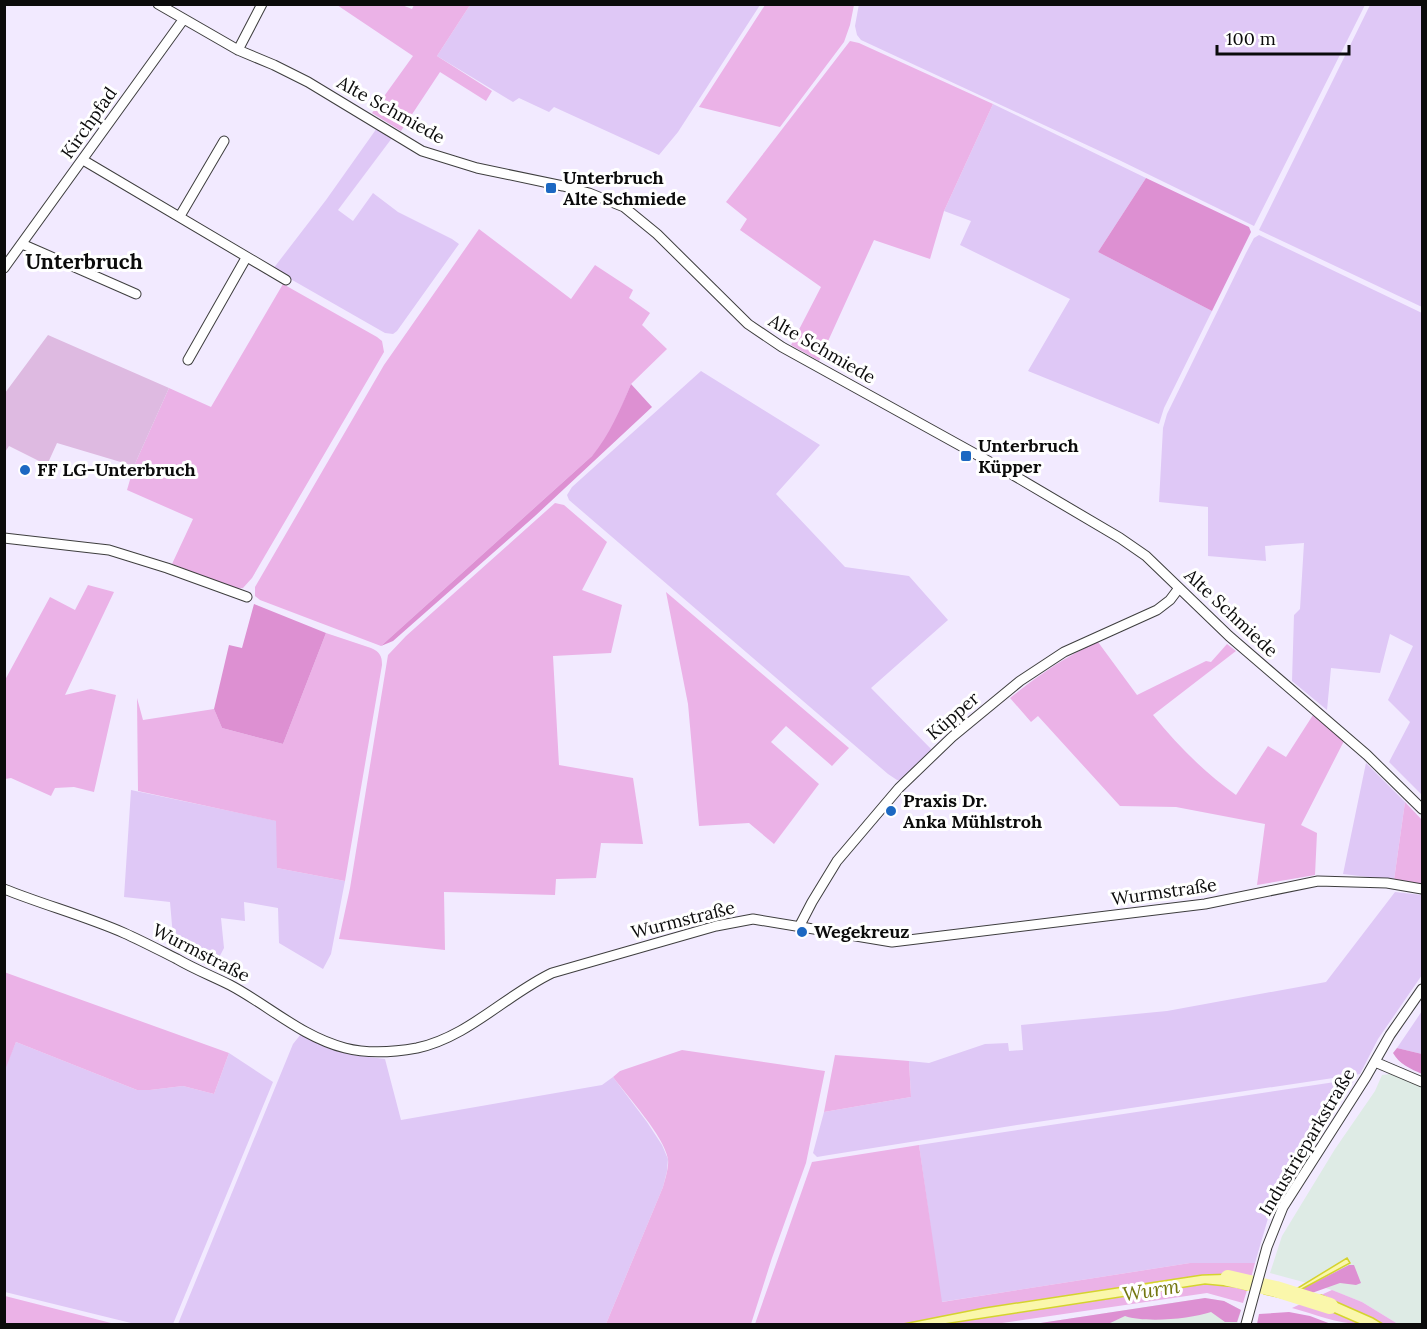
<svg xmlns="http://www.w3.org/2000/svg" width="1427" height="1329" font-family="Lora,serif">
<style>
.industrial{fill:#deebe5}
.farmland{fill:#dfc8f6}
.green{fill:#ebb2e7}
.forest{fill:#dd90d2}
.cemetery{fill:#debae1}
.water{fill:#faf7ab;stroke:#d5d32e;stroke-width:1.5}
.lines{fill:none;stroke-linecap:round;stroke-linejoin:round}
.river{stroke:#faf7ab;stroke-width:16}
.minor-casing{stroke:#3e3e3e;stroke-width:11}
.minor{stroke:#fff;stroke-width:9}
.poi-dot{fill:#1c68c2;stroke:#fff;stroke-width:2}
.labels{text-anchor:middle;stroke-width:6;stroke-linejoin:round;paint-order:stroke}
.street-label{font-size:18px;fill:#0b0b0b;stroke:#fff}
.poi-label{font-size:18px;font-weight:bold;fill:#0b0b0b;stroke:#fff;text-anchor:start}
.water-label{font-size:20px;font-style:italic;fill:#747710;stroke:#fff}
.quarter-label{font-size:21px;font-weight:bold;fill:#0b0b0b;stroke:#fff}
</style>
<rect width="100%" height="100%" fill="#f2eaff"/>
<path class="industrial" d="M1390,1074L1422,1087V1324H1398L1362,1302L1329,1289L1270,1273L1282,1236L1335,1149L1375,1091L1382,1075Z
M1205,1298L1224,1301L1241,1310L1237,1324H1034Z"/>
<path class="farmland" d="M859,4H1365V5L1254,226L1119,160L861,40L857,35L855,26Z
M470,5H760L678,132L659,155L554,107L549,112L519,98L513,102L437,56Z
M1370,5H1422V307L1259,230Z
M993,104L1146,178L1098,252L1212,311L1164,408L1159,424L1028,371L1070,299L960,245L971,221L944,211Z
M377,128L392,138L338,210L353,221L373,193L398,212L452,239L459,244L397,331L393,334L385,333L273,269L326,200Z
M1259,235L1422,313V795L1389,762L1410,722L1388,700L1413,646L1390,634L1380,673L1331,668L1327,710L1292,681L1294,615L1300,609L1304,543L1265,546L1266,561L1208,556V507L1159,502L1163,428L1167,414L1246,253L1254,238Z
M701,371L820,445L776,494L845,567L909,576L948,620L871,688L933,751L903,780H897L888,774L569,500L567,495L572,487Z
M1366,763L1405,802L1394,880L1343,874Z
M131,790L277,821V868L345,881L331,954L323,969L279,943L278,908L244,902L245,921L221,918L224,948L213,969L174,948L170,902L124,897Z
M1395,892L1422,895V975L1378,1039L1360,1074L1017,1125L829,1155L817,1157L813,1153L824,1112L911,1097L909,1061L929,1063L985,1044L1008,1043L1009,1051L1023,1050L1021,1025L1167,1011L1326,982Z
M1422,1011V1054L1397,1048Z
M301,1034L331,1049L352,1055L385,1059L401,1120L602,1085L613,1077L647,1122L662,1145L668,1159L667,1171L663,1187L606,1324H178L293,1044Z
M16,1042L137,1090H150L183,1086L214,1094L229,1053L273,1082L173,1324H135L5,1292L4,1070Z
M1355,1079L1303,1154L1271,1208L1255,1263H1190L941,1302L919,1145Z"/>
<path class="green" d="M337,5H402L412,9L414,5H470L437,56L492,91L486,101L440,72L401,131L372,113L413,56Z
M765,5H854L850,25L844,42L780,127L699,107Z
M850,41L859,43L993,104L944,211L930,259L874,240L819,361L791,345L821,287L740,230L747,219L726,202Z
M479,229L571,299L595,265L633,290L629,298L650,313L642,325L667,349L631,384L616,421L603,443L592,456L381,646L260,600L255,596V587L384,365Z
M283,284L377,337L382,341L384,352L252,578L243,588L235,589L172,564L193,519L127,490L134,466L169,388L211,407Z
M555,503L564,505L607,542L582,590L622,605L611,653L553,656L559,765L633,778L643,844L601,843L596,878L556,879L555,895L444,892L445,950L339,939L350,888L388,655L406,636Z
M88,585L114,592L65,695L91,689L116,695L94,792L74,787L55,788L51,796L11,778L5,779V680L50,597L75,610Z
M666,592L849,748L832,766L786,726L771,742L819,784L774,844L749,823L699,826L688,704Z
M326,633L371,648C380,652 382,656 382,665L345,881L277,868L276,821L138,791L137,698L143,720L214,709L222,728L283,744Z
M1098,642L1137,695L1206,661L1211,662L1227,644L1236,651L1153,715C1177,745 1205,773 1236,795L1268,746L1286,757L1313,715L1344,741L1301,825L1317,833L1315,875L1257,885L1265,824L1176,807L1120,806L1038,716L1031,722L1010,698C1038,676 1065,656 1098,642Z
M1405,802L1422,820V884L1394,880Z
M4,972L229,1053L214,1094L183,1086L150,1090H137L16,1042L5,1070Z
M682,1050L825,1071L806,1163L772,1258L751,1324H606L663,1187C665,1179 669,1168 668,1159C664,1136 628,1097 613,1077L620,1071Z
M835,1055L909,1061L911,1097L824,1112Z
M919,1145L942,1302L1190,1263H1255L1251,1278L1232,1274L1202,1275L984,1308L903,1324H755L812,1162Z
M1205,1284L1236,1287L1247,1290L1243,1303L1207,1293L995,1324H944Z
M1332,1290L1362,1302L1398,1324H1383L1373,1318L1321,1295Z
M5,1296L115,1324H5Z
M1307,1301L1360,1324C1337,1324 1315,1314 1292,1308Z"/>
<path class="forest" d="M1146,178L1249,227L1251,232L1212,311L1098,252Z
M631,384L652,407L535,516L393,641L381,646L592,456C610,434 620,410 631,384Z
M254,604L326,633L283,744L222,728L214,709L229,645L242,648Z
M1397,1048L1422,1054V1074C1411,1069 1399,1064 1393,1053Z
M1349,1265H1354L1361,1283L1356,1285L1340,1283L1309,1294L1300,1290Z
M1205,1298L1224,1301L1241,1310L1237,1322H1225L1211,1312C1191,1319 1145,1323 1125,1316L1108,1324H1034Z
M1289,1312L1310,1316L1331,1324H1257L1259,1314Z"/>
<path class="cemetery" d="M48,335L169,388L134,466L57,443L47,465L9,446L5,452V393Z"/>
<path class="water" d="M1347,1258L1350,1263L1300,1290L1309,1294L1295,1301L1264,1294L1267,1281L1293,1289L1298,1288Z
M1232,1274L1251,1278L1247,1290L1236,1287L1205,1284L944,1324H903L984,1308L1202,1275Z
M1321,1295L1373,1318L1383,1324H1360L1307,1301Z"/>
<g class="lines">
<path class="river" d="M1228,1278L1276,1289L1330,1306"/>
<g class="minor-casing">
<path id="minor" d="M158,4L238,50L274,65L308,82L422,151L477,168L563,186L589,193L624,207L657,234L748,324L782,347L1008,472L1120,538L1146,556L1229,636L1367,755L1422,809
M238,50L262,4
M83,160L286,280
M180,216L224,141
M22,244L136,294
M4,268L183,20
M188,360L246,258
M4,538L109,550L167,568L247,597
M4,889C44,905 85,916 124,933C142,941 159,950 177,959C194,969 212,976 230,985C268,1005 302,1037 345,1048C368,1054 395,1052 417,1048C468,1037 506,995 552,973L716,926L753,919L892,942L1205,904L1318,881L1387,883L1422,889
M799,927L812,902L837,861L899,788L952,737L1020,681L1064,652L1157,610L1170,600L1179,588
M1375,1062L1422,1082
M1246,1324L1267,1247L1283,1207L1366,1077L1390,1035L1422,989"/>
</g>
<use href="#minor" class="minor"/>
</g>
<g class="poi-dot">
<rect x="545" y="182" width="12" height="12" rx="3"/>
<rect x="960" y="450" width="12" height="12" rx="3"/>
<circle cx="25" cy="470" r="6"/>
<circle cx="891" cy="811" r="6"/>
<circle cx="802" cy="932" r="6"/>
</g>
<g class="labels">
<g class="street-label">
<text transform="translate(391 110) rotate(29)" y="6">Alte Schmiede</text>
<text transform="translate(89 123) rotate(-55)" y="6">Kirchpfad</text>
<text transform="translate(822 349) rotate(30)" y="6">Alte Schmiede</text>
<text transform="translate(1231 613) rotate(43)" y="6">Alte Schmiede</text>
<text transform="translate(953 716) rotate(-41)" y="6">Küpper</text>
<text transform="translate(1164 892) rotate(-8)" y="6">Wurmstraße</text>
<text transform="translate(683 920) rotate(-14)" y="6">Wurmstraße</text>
<text transform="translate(201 953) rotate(27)" y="6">Wurmstraße</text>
<text transform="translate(1307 1142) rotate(-59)" y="6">Industrieparkstraße</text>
</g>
<g class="poi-label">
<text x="563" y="184">Unterbruch<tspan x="563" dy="21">Alte Schmiede</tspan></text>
<text x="978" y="452">Unterbruch<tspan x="978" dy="21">Küpper</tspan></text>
<text x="37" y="476">FF LG-Unterbruch</text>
<text x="903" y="807">Praxis Dr.<tspan x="903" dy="21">Anka Mühlstroh</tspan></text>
<text x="814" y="938">Wegekreuz</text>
</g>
<g class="water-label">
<text transform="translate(1151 1290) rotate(-9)" y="7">Wurm</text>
</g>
<g class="quarter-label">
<text x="84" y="269">Unterbruch</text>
</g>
</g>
<rect width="1427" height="1329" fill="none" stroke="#0b0b0b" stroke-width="12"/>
<path d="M1217 45v9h132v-9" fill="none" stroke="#0b0b0b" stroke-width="3"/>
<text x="1226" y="45" font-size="18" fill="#0b0b0b" stroke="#ffffff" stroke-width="4.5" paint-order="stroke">100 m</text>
</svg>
